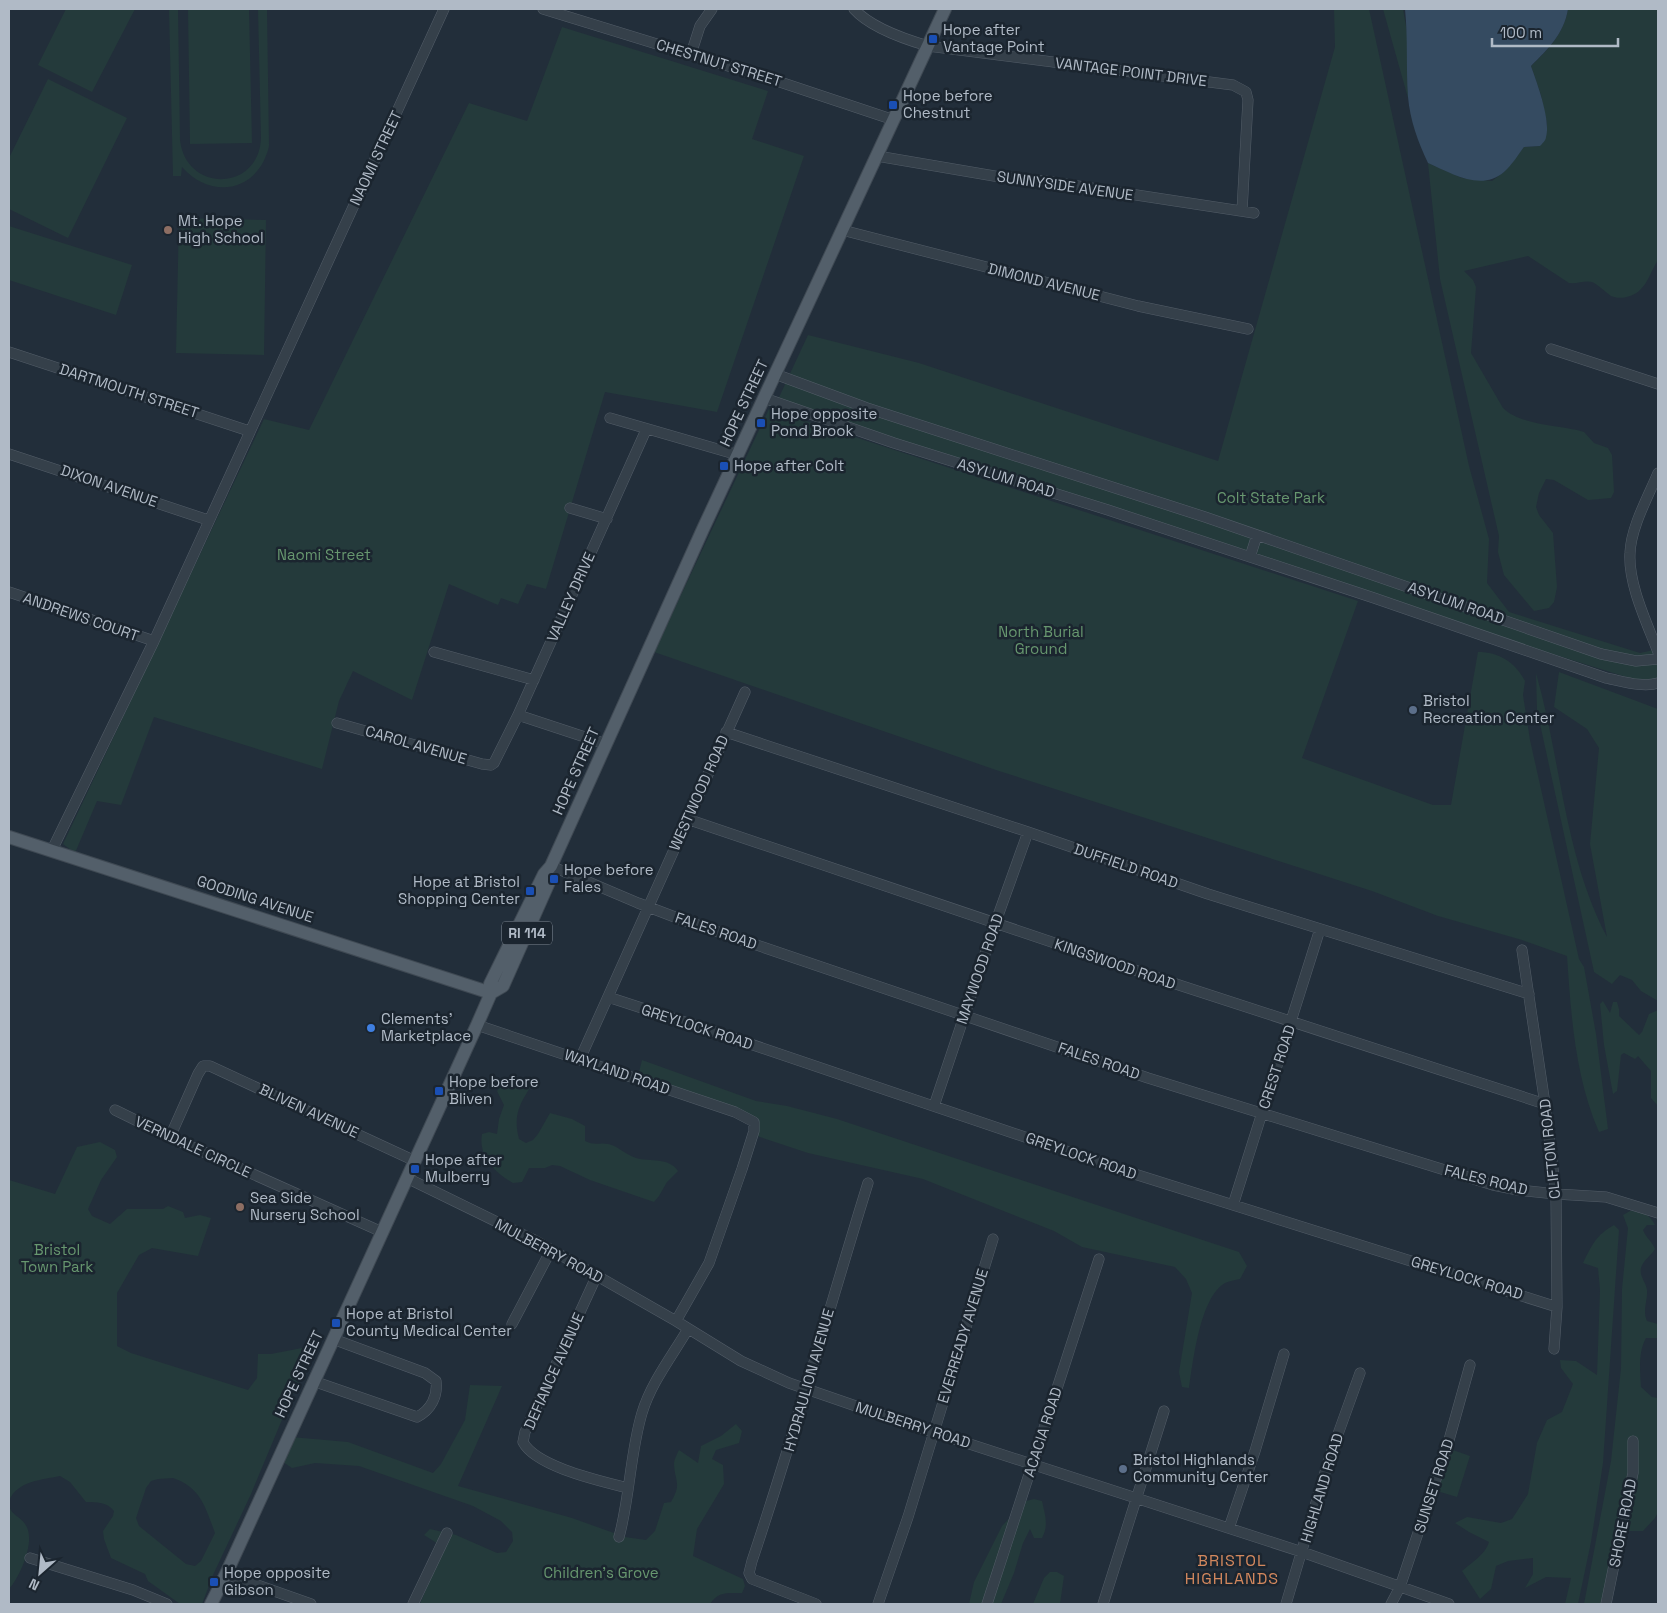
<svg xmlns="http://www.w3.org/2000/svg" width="1667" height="1613" font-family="'Space Grotesk',sans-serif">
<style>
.green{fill:#243a3b;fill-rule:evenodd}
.water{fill:#354b61}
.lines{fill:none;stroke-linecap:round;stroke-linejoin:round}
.minor-casing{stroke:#535d68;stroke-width:11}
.major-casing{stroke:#3f4953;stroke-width:14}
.minor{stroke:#35404a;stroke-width:10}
.major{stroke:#535f6a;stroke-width:12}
.transit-dot{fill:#1a4fb4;stroke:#1b252f;stroke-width:2}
.education-dot{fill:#8d6e63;stroke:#1b252f;stroke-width:2}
.service-dot{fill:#5c6f8a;stroke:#1b252f;stroke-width:2}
.shop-dot{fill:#3f7fe0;stroke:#1b252f;stroke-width:2}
.labels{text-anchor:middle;stroke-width:5;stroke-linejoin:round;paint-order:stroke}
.shield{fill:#1b252f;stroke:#838d99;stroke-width:1}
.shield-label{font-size:14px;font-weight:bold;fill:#b0bac6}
.poi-label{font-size:15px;fill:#b0bac6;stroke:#1b252f;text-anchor:start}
.street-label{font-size:15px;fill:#b0bac6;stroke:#1b252f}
.park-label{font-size:15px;fill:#67976f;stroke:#1b252f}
.neighbourhood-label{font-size:16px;letter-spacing:1px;fill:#d3885e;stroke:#1b252f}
</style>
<rect width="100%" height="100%" fill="#222e3a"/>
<path class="green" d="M66,9H135L92,92L38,65Z
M169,9H178L180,140C186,193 259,192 261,138L258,9H267L269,146C259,191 212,201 182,167L181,176H173Z
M188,9H249L252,143L190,144Z
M1334,9H1369L1469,466L1489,539L1487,583L1509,612L1640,653L1658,649V687L1374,598L775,406L808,335L919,363L1218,461L1335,47Z
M1383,9H1403L1407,32L1408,98Z
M1568,9H1658V260C1652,269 1648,283 1640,290C1633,297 1620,300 1611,296C1605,292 1599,285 1592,282C1585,280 1578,284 1569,283L1528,256L1464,271L1473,280L1476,287L1471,353L1503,408C1519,424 1554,425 1577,430L1584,432L1594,443L1608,448L1612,455L1614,492L1611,498L1588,500L1554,480L1546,479L1539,493L1536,507L1539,515L1553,533L1557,587L1554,602L1549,608L1534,611L1504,575L1498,552L1499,536L1440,279L1428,163L1462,178L1492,181L1505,171L1524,147L1540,146L1547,124L1541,95L1531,66C1548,50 1564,33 1568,9Z
M562,27L768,91L752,139L804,156L717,412L605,392L546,589L527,584L518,604L501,598L498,605L449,584L412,700L353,671L339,701L322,769L154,717L121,805L97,801L75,853L63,844L264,419L309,430L469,103L527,121Z
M48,79L127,118L68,238L9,209V158Z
M179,218L266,220L264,355L176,353Z
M9,226L132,265L116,315L9,280Z
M769,409L1358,601L1302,758L1433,805H1451L1478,652C1499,652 1515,662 1525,681L1523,695L1530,740L1579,959L1584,967L1596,1034L1608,1129L1599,1132C1575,1077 1571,1015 1567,956L1522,940L1438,916L1372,891L999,771L654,652Z
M1559,672L1658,709V1001L1641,991L1632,980L1620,975L1612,984L1594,972L1537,710L1536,673C1561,760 1564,855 1607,937L1590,844L1599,748L1587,729L1554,707Z
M1603,1001L1610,1013L1613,1002H1617L1619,1009V1016L1639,1035L1642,1032L1649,1014L1658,1010V1106L1651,1098V1071L1638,1056L1635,1059L1624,1053L1621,1055L1617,1091L1613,1094L1604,1045L1600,1004Z
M642,1060L756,1101L787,1106L837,1119L1239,1252L1247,1266L1240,1279C1235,1280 1229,1281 1225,1283C1200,1297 1193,1362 1189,1388L1182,1387L1179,1372L1192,1293L1186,1279L1175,1267L1082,1247L1054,1231L923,1179L808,1153L757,1136L758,1118L638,1076Z
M525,1082L532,1085C519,1104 513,1116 519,1139L526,1143L533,1140L538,1134L550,1113L572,1119L585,1126V1141C595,1146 599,1142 608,1144C618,1146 626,1155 636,1158C650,1162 669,1157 678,1171L667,1182L659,1196L654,1202L590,1180L560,1166L552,1165L545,1168H529L522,1182L513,1183C496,1173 478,1157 482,1134L489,1132L497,1134L499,1119L504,1105L497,1091L502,1085Z
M100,1142L115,1150L117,1157L101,1180L88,1209L92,1216L110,1224L127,1209H163L168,1206L183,1212L185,1218L200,1215L211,1218L198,1256L152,1248L139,1255L117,1293V1346L131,1353L248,1390L257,1378L258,1354H271L302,1348L313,1357L291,1398L251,1494L213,1575L202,1604H180L148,1581L145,1574L111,1558L104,1539L103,1531L113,1516L114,1511C107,1502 97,1502 86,1502L70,1482L60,1476C41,1480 17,1481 9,1501V1180L55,1194L77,1147ZM173,1478C201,1487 206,1509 215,1533L201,1561L195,1566L186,1564L139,1526L136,1518L146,1488L151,1481L158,1479Z
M1630,1211C1641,1211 1650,1214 1655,1225H1647L1643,1230C1646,1238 1652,1241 1655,1249C1651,1256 1643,1260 1641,1268C1639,1276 1646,1282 1647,1290C1648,1301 1642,1310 1647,1321L1658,1324V1338H1646C1638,1352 1640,1371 1641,1387L1652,1397L1658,1398V1512L1655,1518L1643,1531H1616L1610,1555L1604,1604H1584L1611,1461L1621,1368L1622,1289L1628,1228L1623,1215Z
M1614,1225L1619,1230L1603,1463L1591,1542L1578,1604H1565L1571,1578L1546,1577L1525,1588L1533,1574V1558L1508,1561L1496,1566L1491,1589L1480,1599L1462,1571C1471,1563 1486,1554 1489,1542L1469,1532L1455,1523L1467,1517L1501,1523L1512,1519L1528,1494L1537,1443L1547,1420L1562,1412L1573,1384L1561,1368L1560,1360L1576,1361L1597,1375L1600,1290L1598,1268L1583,1263C1592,1245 1596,1235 1614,1225Z
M470,1385L502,1386L458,1486L572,1518L625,1537L646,1540L655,1531L664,1503L671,1502C682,1483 675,1483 674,1464C674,1460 677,1454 679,1450L698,1463L701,1446L721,1436L736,1424L742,1431L739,1443L716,1450L712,1459L723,1465L724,1484L697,1529L693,1556L743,1579L745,1586L742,1593C728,1593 718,1591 710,1604H420L443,1547L424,1535L430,1529L456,1535L497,1553L506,1552L513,1541L512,1532L501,1521L473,1506L359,1466L315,1463L292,1468L283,1462L291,1437L348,1442L433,1473L441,1464L465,1420Z
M1450,1449L1470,1456L1457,1497L1437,1491Z
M1034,1499L1042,1501C1045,1515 1049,1525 1042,1538H1034L1030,1529L1023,1543L1014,1573L1001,1604H969L974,1582L1002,1526L1026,1501Z
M9,1504C10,1515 20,1516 25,1524C37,1539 20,1577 9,1589Z
M1050,1572H1057L1064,1576L1060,1604H1033L1044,1578Z"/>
<path class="water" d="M1405,9H1568C1564,34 1548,49 1531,66C1537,83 1551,120 1546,137C1546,140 1542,144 1540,146L1524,147C1518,155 1512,165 1504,172C1481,192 1451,173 1428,163C1418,142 1410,120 1408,97C1406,68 1408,38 1405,9Z"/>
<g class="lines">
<g class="minor-casing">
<path id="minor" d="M543,9L780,82L894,120
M854,9C870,27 904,39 928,46L1233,85L1246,92L1248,100L1242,211
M691,54L700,26L712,9
M877,156L1000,177L1045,181L1254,213
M842,230L1138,306L1248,329
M1551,349L1658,384
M9,352L249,431
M775,374L867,408L1205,517L1601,654L1636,661L1658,659
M764,398L894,443L1108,510L1374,598L1606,678C1622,681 1643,688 1658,683
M610,418L738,455
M9,454L208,520
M1658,473C1648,497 1631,527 1630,553C1628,584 1647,623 1658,652
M570,508L607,519
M1250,557L1257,535
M9,592L154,641
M434,652L534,680
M518,715L606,744
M337,723L482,764L491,765L494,763L518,715L646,430
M726,732L1028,832L1208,894L1529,994
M687,819L1182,986L1545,1104
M52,850L154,641L444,9
M551,866L638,903L680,919L1148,1078L1493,1185L1518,1190L1556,1194L1606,1197L1658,1213
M1522,950L1545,1104L1556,1194L1557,1307L1554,1349
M608,997L706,1029L1125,1171L1557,1307
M477,1025L735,1112L754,1122V1131L742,1169L709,1263L676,1321
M580,1059L745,692
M934,1106L995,924L1028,832
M115,1110L170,1137L382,1232
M170,1137L198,1074L203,1066H210L415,1161
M407,1178L536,1241L676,1321L741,1361L789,1383L908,1424L1302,1552L1449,1604
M1233,1205L1320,929
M597,1275L525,1432L523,1442C536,1467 601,1481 628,1488
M512,1324L551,1250
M313,1381L417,1417C431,1410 438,1396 436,1381L425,1373L333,1339
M1229,1528L1255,1451L1284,1354
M619,1537C630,1497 630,1453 642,1413C651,1383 672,1356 688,1329
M30,1558L133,1590L167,1604
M226,1574L311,1604
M413,1604L447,1533
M816,1604L752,1579L749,1573L752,1561C794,1436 829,1309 868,1183
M878,1604L908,1517L993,1239
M987,1604L1099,1259
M1103,1604L1164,1411
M1286,1604L1329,1459L1360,1373
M1391,1604L1400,1587L1449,1440L1470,1365
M1606,1604L1633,1473V1441"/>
</g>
<g class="major-casing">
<path id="major" d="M9,837L491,993
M491,993L503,986L550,880
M211,1604L226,1574L477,1025L491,993L490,984L544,874L551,866L703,529L945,9"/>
</g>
<use href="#minor" class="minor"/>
<use href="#major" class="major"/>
</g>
<g class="transit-dot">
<rect x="928" y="34" width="10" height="10" rx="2.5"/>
<rect x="888" y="100" width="10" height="10" rx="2.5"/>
<rect x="756" y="418" width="10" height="10" rx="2.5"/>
<rect x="719" y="461" width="10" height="10" rx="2.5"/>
<rect x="549" y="874" width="10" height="10" rx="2.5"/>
<rect x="525" y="886" width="10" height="10" rx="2.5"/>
<rect x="434" y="1086" width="10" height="10" rx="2.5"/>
<rect x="410" y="1164" width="10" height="10" rx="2.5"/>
<rect x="331" y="1318" width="10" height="10" rx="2.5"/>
<rect x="209" y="1577" width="10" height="10" rx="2.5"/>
</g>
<g class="education-dot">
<circle cx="168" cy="230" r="5"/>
<circle cx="240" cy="1207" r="5"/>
</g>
<g class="service-dot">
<circle cx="1413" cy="710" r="5"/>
<circle cx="1123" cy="1469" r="5"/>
</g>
<circle class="shop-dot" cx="371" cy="1028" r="5"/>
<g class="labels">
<rect class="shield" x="502" y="921.5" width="50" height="23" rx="4"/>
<g class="shield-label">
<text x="527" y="938">RI 114</text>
</g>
<g class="poi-label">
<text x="943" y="35">Hope after<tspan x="943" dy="17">Vantage Point</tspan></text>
<text x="903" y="101">Hope before<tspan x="903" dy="17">Chestnut</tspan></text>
<text x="178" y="226">Mt. Hope<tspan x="178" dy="17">High School</tspan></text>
<text x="771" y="419">Hope opposite<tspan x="771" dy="17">Pond Brook</tspan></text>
<text x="734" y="471">Hope after Colt</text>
<text x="1423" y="706">Bristol<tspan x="1423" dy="17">Recreation Center</tspan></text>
<text x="564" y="875">Hope before<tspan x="564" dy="17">Fales</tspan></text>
<text x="520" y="887" text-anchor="end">Hope at Bristol<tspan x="520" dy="17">Shopping Center</tspan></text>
<text x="381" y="1024">Clements'<tspan x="381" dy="17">Marketplace</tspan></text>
<text x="449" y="1087">Hope before<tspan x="449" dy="17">Bliven</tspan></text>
<text x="425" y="1165">Hope after<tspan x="425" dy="17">Mulberry</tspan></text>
<text x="250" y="1203">Sea Side<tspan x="250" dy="17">Nursery School</tspan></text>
<text x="346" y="1319">Hope at Bristol<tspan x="346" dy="17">County Medical Center</tspan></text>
<text x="1133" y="1465">Bristol Highlands<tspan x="1133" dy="17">Community Center</tspan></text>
<text x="224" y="1578">Hope opposite<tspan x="224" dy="17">Gibson</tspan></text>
</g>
<g class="street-label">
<text transform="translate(719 63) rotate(17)" y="5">CHESTNUT STREET</text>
<text transform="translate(1131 72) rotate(7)" y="5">VANTAGE POINT DRIVE</text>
<text transform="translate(376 158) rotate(-65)" y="5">NAOMI STREET</text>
<text transform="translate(1065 186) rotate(8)" y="5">SUNNYSIDE AVENUE</text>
<text transform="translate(1044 282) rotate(14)" y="5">DIMOND AVENUE</text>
<text transform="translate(129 391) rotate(18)" y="5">DARTMOUTH STREET</text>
<text transform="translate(744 403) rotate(-65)" y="5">HOPE STREET</text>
<text transform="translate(1006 478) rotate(17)" y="5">ASYLUM ROAD</text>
<text transform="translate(109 486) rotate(19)" y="5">DIXON AVENUE</text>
<text transform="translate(571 597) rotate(-66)" y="5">VALLEY DRIVE</text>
<text transform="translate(1456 603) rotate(19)" y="5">ASYLUM ROAD</text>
<text transform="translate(81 617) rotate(19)" y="5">ANDREWS COURT</text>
<text transform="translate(416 745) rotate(16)" y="5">CAROL AVENUE</text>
<text transform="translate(576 771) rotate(-66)" y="5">HOPE STREET</text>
<text transform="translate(699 793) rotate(-66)" y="5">WESTWOOD ROAD</text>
<text transform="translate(1126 866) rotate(19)" y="5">DUFFIELD ROAD</text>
<text transform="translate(255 899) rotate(18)" y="5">GOODING AVENUE</text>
<text transform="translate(716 931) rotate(19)" y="5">FALES ROAD</text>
<text transform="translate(1115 964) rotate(19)" y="5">KINGSWOOD ROAD</text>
<text transform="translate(980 969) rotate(-71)" y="5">MAYWOOD ROAD</text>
<text transform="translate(697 1027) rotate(18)" y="5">GREYLOCK ROAD</text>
<text transform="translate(1099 1061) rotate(19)" y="5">FALES ROAD</text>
<text transform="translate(1277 1067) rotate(-72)" y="5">CREST ROAD</text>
<text transform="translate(617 1072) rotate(19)" y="5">WAYLAND ROAD</text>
<text transform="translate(309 1111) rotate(25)" y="5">BLIVEN AVENUE</text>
<text transform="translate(193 1147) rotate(25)" y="5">VERNDALE CIRCLE</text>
<text transform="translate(1550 1149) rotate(-96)" y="5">CLIFTON ROAD</text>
<text transform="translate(1081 1156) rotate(19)" y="5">GREYLOCK ROAD</text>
<text transform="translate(1486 1180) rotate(14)" y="5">FALES ROAD</text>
<text transform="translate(549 1251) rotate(28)" y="5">MULBERRY ROAD</text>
<text transform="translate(1467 1278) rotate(17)" y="5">GREYLOCK ROAD</text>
<text transform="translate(963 1336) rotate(-73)" y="5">EVERREADY AVENUE</text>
<text transform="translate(554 1371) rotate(-66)" y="5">DEFIANCE AVENUE</text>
<text transform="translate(299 1374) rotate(-65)" y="5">HOPE STREET</text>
<text transform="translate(809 1380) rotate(-74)" y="5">HYDRAULION AVENUE</text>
<text transform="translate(913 1425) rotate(18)" y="5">MULBERRY ROAD</text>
<text transform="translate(1043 1432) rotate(-72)" y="5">ACACIA ROAD</text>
<text transform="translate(1434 1486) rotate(-72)" y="5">SUNSET ROAD</text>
<text transform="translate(1322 1488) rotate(-73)" y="5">HIGHLAND ROAD</text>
<text transform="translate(1623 1523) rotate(-79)" y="5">SHORE ROAD</text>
</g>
<g class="park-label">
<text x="1271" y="503">Colt State Park</text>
<text x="324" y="560">Naomi Street</text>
<text x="1041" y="637">North Burial<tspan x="1041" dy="17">Ground</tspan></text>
<text x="57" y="1255">Bristol<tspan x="57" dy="17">Town Park</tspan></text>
<text x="601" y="1578">Children's Grove</text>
</g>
<g class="neighbourhood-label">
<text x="1232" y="1566">BRISTOL<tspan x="1232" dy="18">HIGHLANDS</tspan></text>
</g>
</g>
<rect width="1667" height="1613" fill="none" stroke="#b0bac6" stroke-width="20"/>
<g transform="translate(40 1573) rotate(207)" stroke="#1b252f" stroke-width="4" paint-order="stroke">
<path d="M0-4L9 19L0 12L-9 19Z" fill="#b0bac6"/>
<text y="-8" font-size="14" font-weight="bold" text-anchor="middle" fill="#b0bac6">N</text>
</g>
<path d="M1492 38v8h126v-8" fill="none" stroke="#b0bac6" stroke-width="2.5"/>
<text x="1500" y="38" font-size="15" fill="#b0bac6" stroke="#1b252f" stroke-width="4" paint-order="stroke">100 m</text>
</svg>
